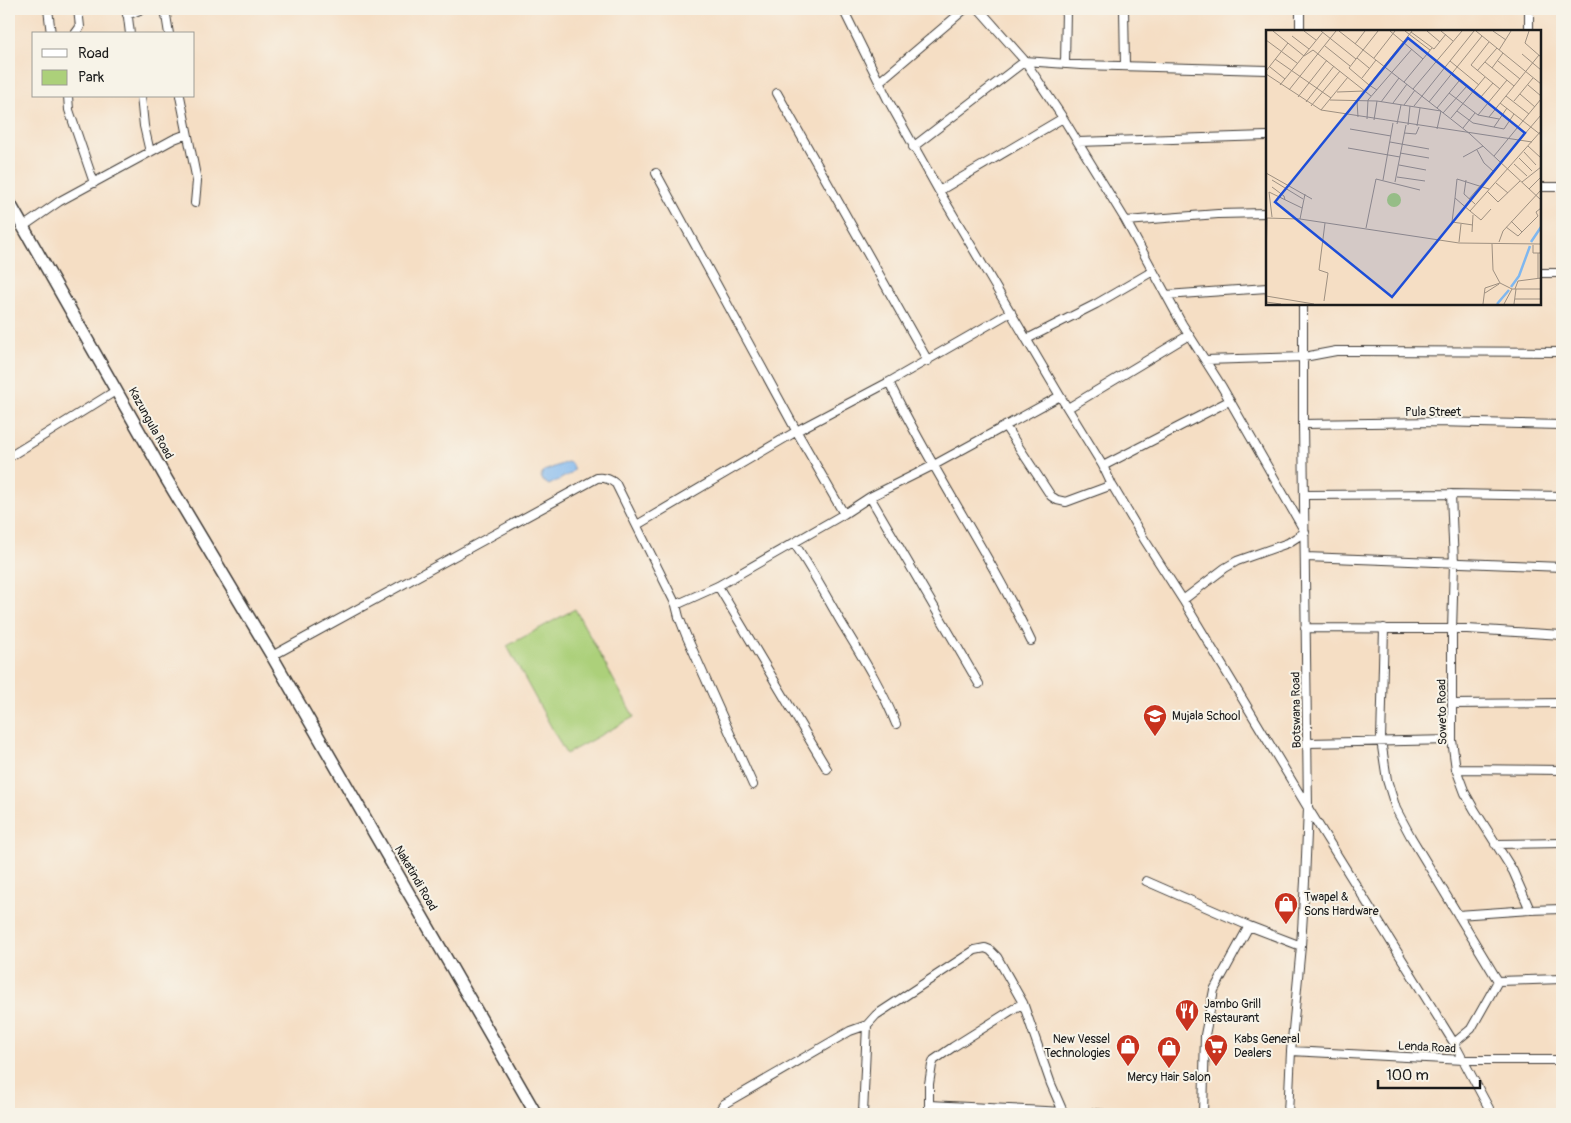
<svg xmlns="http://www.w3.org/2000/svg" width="1571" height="1123" font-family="Pangolin,sans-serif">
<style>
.green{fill:#acd07a;stroke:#64764b}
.water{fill:#7fb7ef;stroke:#4e6a86}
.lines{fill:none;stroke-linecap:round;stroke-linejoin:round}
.minor-casing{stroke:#3d3935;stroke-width:10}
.highway-casing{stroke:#3d3935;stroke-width:14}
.minor{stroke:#fff;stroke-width:8}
.highway{stroke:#fff;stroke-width:11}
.labels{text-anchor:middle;stroke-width:4;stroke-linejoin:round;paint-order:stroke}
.street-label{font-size:12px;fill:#1c1c1c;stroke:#f7f3e8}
.poi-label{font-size:12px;fill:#1c1c1c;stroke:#f7f3e8;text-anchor:start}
.inset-river{fill:none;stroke:#7fb7ef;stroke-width:2.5}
.inset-road{fill:none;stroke:#9e9081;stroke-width:1}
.view{fill:#1d4ed8;fill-opacity:0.15;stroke:#1d4ed8;stroke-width:2.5}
.inset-edge{fill:none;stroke:#1c1c1c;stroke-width:2.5}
</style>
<rect width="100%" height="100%" fill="#f7f3e8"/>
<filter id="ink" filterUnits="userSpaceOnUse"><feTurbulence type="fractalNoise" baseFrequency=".02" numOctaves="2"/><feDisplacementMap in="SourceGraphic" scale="10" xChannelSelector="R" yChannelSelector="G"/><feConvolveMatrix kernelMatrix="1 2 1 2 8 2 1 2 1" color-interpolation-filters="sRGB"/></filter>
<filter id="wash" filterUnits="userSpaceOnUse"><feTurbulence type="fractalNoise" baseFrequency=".0096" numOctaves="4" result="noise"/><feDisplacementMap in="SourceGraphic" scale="20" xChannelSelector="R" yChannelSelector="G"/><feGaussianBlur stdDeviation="1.12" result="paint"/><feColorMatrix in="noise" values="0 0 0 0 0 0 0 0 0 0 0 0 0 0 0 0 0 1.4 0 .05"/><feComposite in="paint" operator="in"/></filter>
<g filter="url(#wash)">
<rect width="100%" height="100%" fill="#f5dec4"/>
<path class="green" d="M575,609L634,717L566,754L507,646Z"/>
<path class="water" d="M567,462L571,463L574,470L570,474L549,485L543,481L541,476L544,471Z"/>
</g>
<g filter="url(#ink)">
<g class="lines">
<g class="minor-casing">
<path id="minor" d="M48,9L51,34
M127,9L130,34
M165,9L169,34
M843,9L888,100L939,191L1060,396L1103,466L1112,485L1144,539L1183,600L1308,808L1454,1043L1492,1114
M979,9L1025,61L1063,118L1126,221L1182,324L1222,387L1305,532L1288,543L1237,561L1225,568L1183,600
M1124,9L1125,66
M1300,9V31
M1529,9V31
M127,15L142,9
M75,34L80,27L78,9
M1065,64L1066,9
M879,82L965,9
M777,93L928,361
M68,96L69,110L94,183
M141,96L144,126L150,152
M180,96L197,181L195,203
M1078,142L1267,136
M913,147L1025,61L1081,65L1267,70
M656,173L797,432L844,514
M1540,187H1562
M939,191L1063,118
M1126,221L1218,214L1267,213
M24,226L60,201L174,139L187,134
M1540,273H1562
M1166,295L1267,288
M1027,339L1096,304L1153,271
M1205,360L1304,357L1336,351H1356L1562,352
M889,382C932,471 989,552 1031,641
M1068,408L1189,335
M1303,424L1436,422L1562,425
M1005,426L1051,496L1057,500L1066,502L1112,485
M9,457L117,390
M1103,466L1229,401
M1451,494L1454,564L1452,630V740L1456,769L1465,793L1474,809L1513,871L1530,910
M1304,495L1451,494L1562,496
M870,497L979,684
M637,525L802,428L889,382L1011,312
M794,543C811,568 826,596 841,622C861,655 882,688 896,724
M1306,557L1562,567
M718,586L827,769
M676,605L718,586L844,514L870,497L934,465L1060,396
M1305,628L1467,629L1562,635
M1384,628L1381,740L1387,780L1396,809L1411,837L1498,981L1562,979
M272,656L597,478C605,477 610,479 616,484L676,605L679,617L686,635L753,785
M1452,704L1562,703
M1308,743L1452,740
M1456,769L1562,770
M1495,844L1562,843
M1146,881L1249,926L1301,946
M1458,915L1530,910L1562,909
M1454,1043L1471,1029L1498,981
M1291,1051L1464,1060H1562
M929,1105L1105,1114
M717,1114L724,1104L850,1031L867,1025
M863,1114L867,1025L876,1015L975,950L985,948L990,950L997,957L1023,1003L1051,1084L1064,1114
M929,1114V1084L932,1065L934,1060L953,1047L1023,1003
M1203,1114L1205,1035L1214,990L1249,926
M1288,1114L1291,1051L1301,946L1305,881L1308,808L1303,424V304"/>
</g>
<g class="highway-casing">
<path id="highway" d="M9,202L167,480L272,656L536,1114"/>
</g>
<use href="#minor" class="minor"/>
<use href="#highway" class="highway"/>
</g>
</g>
<defs>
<g id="school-pin" transform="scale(1.25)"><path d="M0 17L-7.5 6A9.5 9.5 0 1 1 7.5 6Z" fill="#c8321e" stroke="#f7f3e8"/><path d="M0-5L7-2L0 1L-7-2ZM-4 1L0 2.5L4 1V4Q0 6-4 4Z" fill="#fff"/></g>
<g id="shop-pin" transform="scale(1.25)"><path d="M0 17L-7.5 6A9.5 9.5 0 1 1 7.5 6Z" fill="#c8321e" stroke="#f7f3e8"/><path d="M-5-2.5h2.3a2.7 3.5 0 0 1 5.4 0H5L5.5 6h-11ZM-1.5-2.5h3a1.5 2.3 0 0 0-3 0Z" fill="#fff"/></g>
<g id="restaurant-pin" transform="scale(1.25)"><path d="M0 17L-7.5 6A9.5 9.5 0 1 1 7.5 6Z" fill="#c8321e" stroke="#f7f3e8"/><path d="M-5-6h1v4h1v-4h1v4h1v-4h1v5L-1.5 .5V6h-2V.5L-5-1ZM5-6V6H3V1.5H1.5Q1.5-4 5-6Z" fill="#fff"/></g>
<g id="supermarket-pin" transform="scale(1.25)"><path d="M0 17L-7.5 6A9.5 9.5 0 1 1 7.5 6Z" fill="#c8321e" stroke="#f7f3e8"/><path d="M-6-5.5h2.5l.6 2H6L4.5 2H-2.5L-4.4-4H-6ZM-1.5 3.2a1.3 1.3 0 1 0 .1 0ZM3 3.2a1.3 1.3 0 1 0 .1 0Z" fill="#fff"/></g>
</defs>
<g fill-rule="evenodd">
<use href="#school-pin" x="1155" y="716"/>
<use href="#shop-pin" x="1286" y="904"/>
<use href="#restaurant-pin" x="1187" y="1011"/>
<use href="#shop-pin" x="1128" y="1046"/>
<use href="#supermarket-pin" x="1216" y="1046"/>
<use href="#shop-pin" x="1169" y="1048"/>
</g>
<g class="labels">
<g class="street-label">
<text x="1433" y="416">Pula Street</text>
<text transform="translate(151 423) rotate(61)" y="4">Kazungula Road</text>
<text transform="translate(1296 710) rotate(-91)" y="4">Botswana Road</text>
<text transform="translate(1442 712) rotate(-91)" y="4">Soweto Road</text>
<text transform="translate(416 878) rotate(60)" y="4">Nakatindi Road</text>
<text transform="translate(1427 1047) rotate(3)" y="4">Lenda Road</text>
</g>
<g class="poi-label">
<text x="1172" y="720">Mujala School</text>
<text x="1304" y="901">Twapel &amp;<tspan x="1304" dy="14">Sons Hardware</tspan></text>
<text x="1204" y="1008">Jambo Grill<tspan x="1204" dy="14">Restaurant</tspan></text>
<text x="1110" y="1043" text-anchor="end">New Vessel<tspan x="1110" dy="14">Technologies</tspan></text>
<text x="1234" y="1043">Kabs General<tspan x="1234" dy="14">Dealers</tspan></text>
<text x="1169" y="1081" text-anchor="middle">Mercy Hair Salon</text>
</g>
</g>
<g transform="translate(1266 30)">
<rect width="275" height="275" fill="#f5dec4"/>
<path d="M121 170a7 7 0 1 1 14 0a7 7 0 1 1-14 0Z" fill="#acd07a"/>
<path class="inset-river" d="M265,212L275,197M245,257L253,246L264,216M231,274L243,260"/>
<path class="inset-road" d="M7,1L38,26L47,20L105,66M38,1L50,10M55,1L90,29L112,1M73,1L204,104L275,170M124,1L157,29M139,1L164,20M161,1L174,12M175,1L187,11M210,1L275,54M227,1L240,10M263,1L259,13L275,27M145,2L168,19L180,4M26,6L43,19M0,10L31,33M223,12L205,35L234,59M89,14L99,1M59,16L84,36M233,20L245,1M256,24L275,40M91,28L103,38M108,28L129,1M9,29L65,68M90,29L83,38L103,55M184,31L213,55M232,31L254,49M219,32L248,56M4,37L19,49M226,38L237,23M0,41L22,13M211,41L231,18M0,44L55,80L266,112M186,45L214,68L227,53M96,48L110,30M138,52L166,18M14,55L57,2M262,55L275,66M147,59L196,1M23,60L70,1M111,60L103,55L146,1M71,62L99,61M183,63L212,85L233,89M254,64L269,77M240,66L263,84M32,67L61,30M64,70L111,71L175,81L171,99M91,71L92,87M248,71L267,48M40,72L68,36M115,72L133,48M163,72L216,6M127,73L141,54M234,73L275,105M138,75L149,60M45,76L74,41M148,76L208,1M171,78L193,51M55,80L82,47M191,81L207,93L238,99L248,84M177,83L201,56M212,85L241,50M223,87L273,25M185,88L219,47M101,89L102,70L146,19M108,90L111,71M131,94L135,75M142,95L144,76M151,96L154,78M228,97L241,78M197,98L209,83M84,99L125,106M138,103L150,104L153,97M124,112L163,119M262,116L275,128M82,118L134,127M211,120L218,133L227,141M258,122L270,135M134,123L163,128M228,126L275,69M197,127L217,116M253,128L266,141M248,134L261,146M133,135L160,140M0,143L46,169M131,147L159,151M6,150L37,169M117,150L127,93M200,150L198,164L209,174M129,152L140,95M256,152L275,137M230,153L242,163M6,157L18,166L19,170M263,159L275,147M221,161L232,172L254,151M189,168L186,192L207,195M203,169L275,85M225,179L215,190L204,181L275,101M204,181L189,168L191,149L223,159M6,187L3,162L36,178M0,188L34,189L193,213L275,214M34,189L39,164M245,191L256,202M240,197L252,206L272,186L270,182L275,178M100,198L110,149L154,160M206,202L207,185M193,212L195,194M233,212L237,201L275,160M226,214L227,240L234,253L246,259H275M267,215V223H275M0,234L1,188M272,248V223M249,259L252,251L275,248M219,263L233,254M0,266L48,274M249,269H275M58,271L62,243L53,240L59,193M0,272L15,274M217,274L219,258L234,253M238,274L246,259M248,274L250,259"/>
<path class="view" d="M142,8L259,103L126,267L9,172Z"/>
<rect width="275" height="275" class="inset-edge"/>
</g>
<rect width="1571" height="1123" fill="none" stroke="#f7f3e8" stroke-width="30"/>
<rect x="32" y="32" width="162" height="65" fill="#f7f3e8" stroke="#9f9d96"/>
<rect x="42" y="49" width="25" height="8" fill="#ffffff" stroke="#9f9d96"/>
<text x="78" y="58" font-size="15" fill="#1c1c1c">Road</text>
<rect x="42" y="70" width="25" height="15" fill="#acd07a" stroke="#9f9d96"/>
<text x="78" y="82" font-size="15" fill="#1c1c1c">Park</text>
<path d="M1378 1080v8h102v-8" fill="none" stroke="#1c1c1c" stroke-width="2.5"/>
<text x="1386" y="1080" font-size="15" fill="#1c1c1c" stroke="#f7f3e8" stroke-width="4" paint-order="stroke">100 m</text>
</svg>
